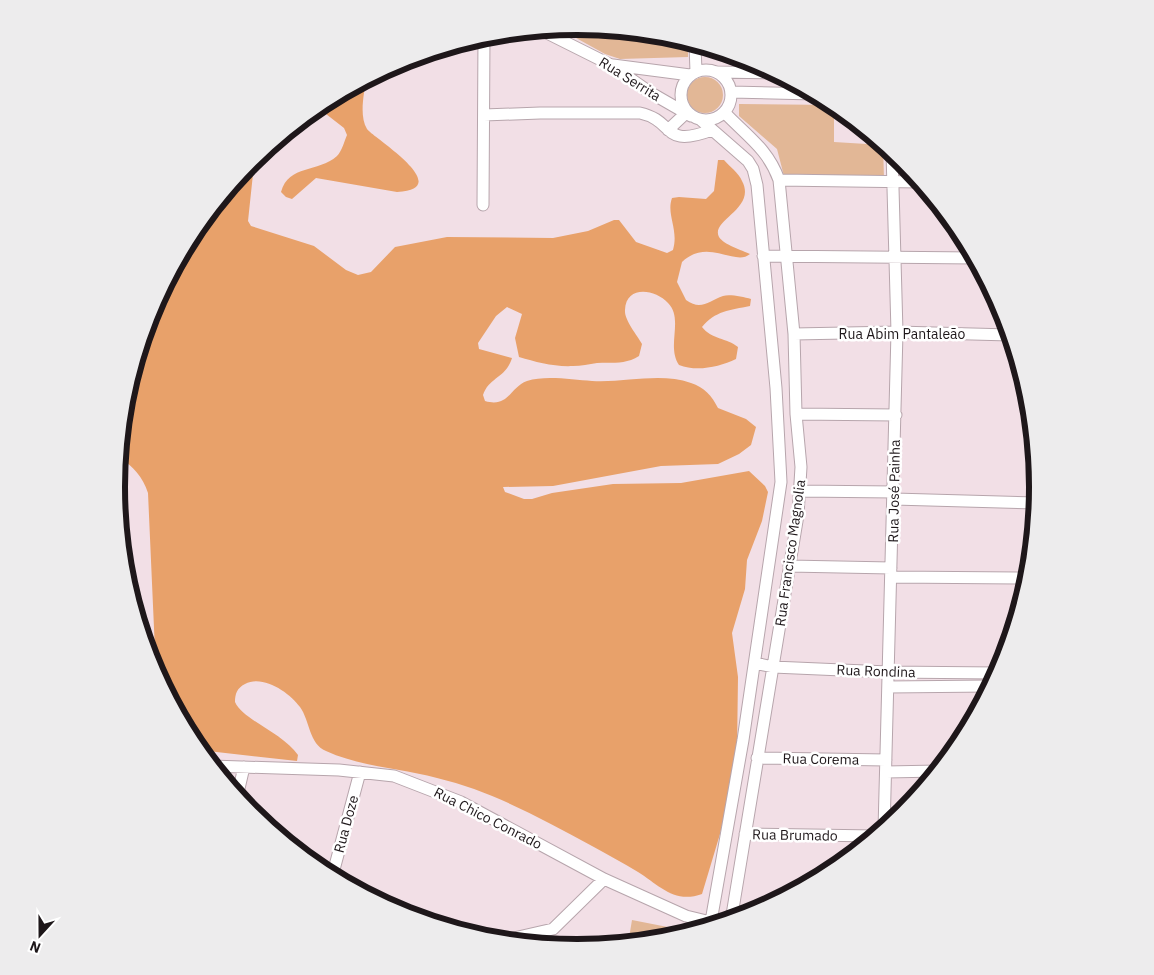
<svg xmlns="http://www.w3.org/2000/svg" width="1154" height="975" font-family="'IBM Plex Sans',sans-serif">
<style>
.green{fill:#e2b796}
.forest{fill:#e8a16a}
.lines{fill:none;stroke-linecap:round;stroke-linejoin:round}
.minor-casing{stroke:#b7a5ac;stroke-width:13}
.minor{stroke:#fff;stroke-width:11}
.labels{text-anchor:middle;stroke-width:5;stroke-linejoin:round;paint-order:stroke}
.street-label{font-size:14px;fill:#1e171a;stroke:#fff}
.rim{fill:none;stroke:#1e171a;stroke-width:6}
</style>
<rect width="100%" height="100%" fill="#f2dfe6"/>
<path class="green" d="M577,26L667,35L688,41V57L620,59L605,54L558,28Z
M687 95a18 18 0 1 1 36 0a18 18 0 1 1-36 0Z
M739,104L834,105V142L883,145L884,179L784,176L777,149L739,116Z
M632,920L693,932L667,940L628,944Z"/>
<path class="forest" d="M366,80C364,94 359,116 367,129C371,136 458,189 397,192L316,178L292,199L286,197L281,192C289,164 318,173 337,156C342,151 344,142 347,135L344,128L317,107Z
M267,148L253,174L248,221L251,226L314,246L346,270L358,275L371,272L395,247L447,237L553,238L588,231L614,220H619L636,242L667,253L673,250C679,229 666,215 672,198L679,197L706,199L714,191L718,160H724C729,166 739,173 742,181C757,209 710,220 719,237C724,245 742,250 750,254C735,267 708,237 682,262L677,282L686,300C701,311 709,301 723,296C730,294 743,297 751,299L750,306C730,310 715,311 702,327C711,339 727,338 738,347L736,359C719,367 697,372 679,365C666,346 684,319 668,303C655,289 626,285 625,310C624,320 637,335 642,344L639,356C625,365 611,362 597,363C589,364 581,366 573,366C554,367 536,362 519,357L515,338L522,314L507,307L496,316L478,343L479,349L512,358C506,378 489,377 483,395L485,401C509,408 510,387 527,381C546,375 573,380 592,381C625,383 660,372 691,383C704,387 712,396 718,408L746,419L756,427L751,445L739,454L718,464L661,466L553,486L503,487L505,492L524,499H532L552,493L613,484L681,483L749,471L765,486L768,492L762,521L747,560L745,589L732,633L738,677L737,750L731,787L720,834L702,894C674,904 659,885 638,872C623,863 607,854 592,846C542,819 492,791 437,778C400,768 361,767 326,751C309,744 310,721 300,707C290,693 263,674 245,684C237,688 235,694 235,702C243,720 283,733 298,755L297,761L199,750L193,744L156,673L148,493C143,477 133,466 119,457L125,397L151,311L194,231L251,161Z"/>
<g class="lines">
<g class="minor-casing">
<path id="minor" d="M541,30L611,65L651,93L691,116
M695,44L696,72
M613,65L690,75
M681 95a25 25 0 1 1 50 0a25 25 0 1 1-50 0Z
M717,72L774,73
M731,92L814,94
M725,113C747,136 768,149 779,180L794,334L796,414L801,467L798,515L731,921
M484,115L540,113H640C676,121 661,149 712,130
M701,120L748,161L753,169L757,185L776,388L781,482L743,740L710,927
M668,130L686,113
M779,180L920,182
M483,205L484,36
M763,256L975,258
M794,334L897,332L1010,335
M796,414L896,415
M800,491L894,492
M894,499L1037,503
M789,566L891,568
M892,577L1029,578
M755,663L773,667L888,672L998,673
M888,687L991,686
M757,758L886,760
M212,766L339,770L394,776L461,802L604,879L686,916L719,924
M886,772L938,771
M237,797L244,767
M884,830L897,332L892,152
M745,834L876,836
M332,877L360,772
M501,941L553,929L604,879"/>
</g>
<use href="#minor" class="minor"/>
</g>
<g class="labels">
<g class="street-label">
<text transform="translate(630 79) rotate(32)" y="5">Rua Serrita</text>
<text x="902" y="339">Rua Abim Pantaleão</text>
<text transform="translate(894 491) rotate(-89)" y="5">Rua José Painha</text>
<text transform="translate(790 553) rotate(-82)" y="5">Rua Francisco Magnolia</text>
<text transform="translate(876 671) rotate(2)" y="5">Rua Rondina</text>
<text transform="translate(821 759) rotate(1)" y="5">Rua Corema</text>
<text transform="translate(488 818) rotate(27)" y="5">Rua Chico Conrado</text>
<text transform="translate(346 824) rotate(-75)" y="5">Rua Doze</text>
<text transform="translate(795 835) rotate(1)" y="5">Rua Brumado</text>
</g>
</g>
<path d="M0 0H1154V975H0ZM125 487a452 452 0 1 1 904 0a452 452 0 1 1-904 0Z" fill="#edeced" fill-rule="evenodd"/>
<path class="rim" d="M125 487a452 452 0 1 1 904 0a452 452 0 1 1-904 0Z"/>
<g transform="translate(40 935) rotate(201)" stroke="#ffffff" stroke-width="4" paint-order="stroke">
<path d="M0-4L9 19L0 12L-9 19Z" fill="#1e171a"/>
<text y="-8" font-size="14" font-weight="bold" text-anchor="middle" fill="#1e171a">N</text>
</g>
</svg>
